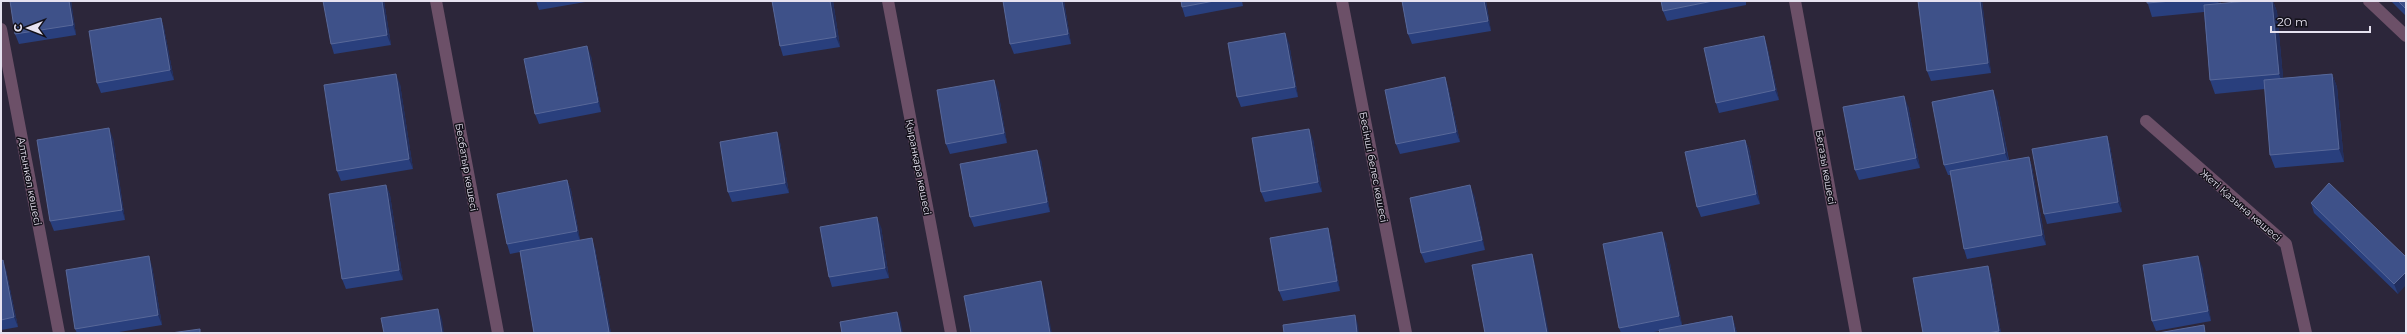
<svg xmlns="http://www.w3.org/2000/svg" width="2407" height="334" font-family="Montserrat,sans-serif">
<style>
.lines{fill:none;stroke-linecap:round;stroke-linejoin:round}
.minor{stroke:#6c5068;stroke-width:12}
.wall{fill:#293f7d}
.shaded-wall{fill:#222e5d}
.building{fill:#3e5189;stroke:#586899}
.labels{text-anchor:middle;stroke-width:3;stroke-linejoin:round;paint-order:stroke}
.street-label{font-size:10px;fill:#e6e2f0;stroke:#13111a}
</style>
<rect width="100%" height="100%" fill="#2c263a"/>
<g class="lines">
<path class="minor" d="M436,1L498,333
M888,1L951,333
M1342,1L1406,333
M1795,1L1856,333
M2369,1L2406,36
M1,29L59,333
M2146,121L2286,244L2306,333"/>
</g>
<path class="wall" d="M10,1H71L76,35L19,44L15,34Z
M384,1L391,45L334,54L331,44Z
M536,1H591L539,10Z
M772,1H833L840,47L783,56L780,46Z
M1003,1H1064L1071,44L1014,54L1010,44Z
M1181,1H1242L1243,6L1185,17L1182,7Z
M1402,1H1486L1491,31L1412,44L1408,34Z
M1661,1H1746V5L1667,21L1663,11Z
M1918,1H1982L1991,73L1931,81L1927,71Z
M2147,1H2220L2221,4L2248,1H2273L2277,12L2283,78L2332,74L2337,87L2344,162L2275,168L2270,155L2265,89L2215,94L2210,80L2204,12L2152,17Z
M2391,1H2406V16Z
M161,18L164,28L174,80L101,93L97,83Z
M1764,36L1767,46L1779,100L1719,113L1716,103Z
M1289,43L1298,97L1241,107L1237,97Z
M591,56L601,112L539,124L535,114Z
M1445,77L1448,87L1460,142L1400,154L1396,144Z
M400,84L413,169L341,181L337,171Z
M998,90L1007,143L950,154L946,144Z
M1997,100L2009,160L2029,157L2032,167L2046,245L1967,259L1964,249L1951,175H1948L1944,165Z
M1908,106L1920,168L1859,180L1855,170Z
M2107,136L2110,146L2122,212L2047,224L2044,214Z
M113,138L125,220L54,231L50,221Z
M1313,139L1322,192L1265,202L1261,192Z
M1745,140L1749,149L1760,204L1701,217L1697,207Z
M780,142L789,193L732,202L728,192Z
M1041,160L1050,212L974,227L970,217Z
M567,180L571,190L580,240L595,248L611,333H534L520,252L510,254L507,244Z
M386,185L390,195L403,280L346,289L342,279Z
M1474,195L1485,250L1425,263L1421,253Z
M2311,203L2406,257L2398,294L2314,213Z
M881,227L889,278L832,287L829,277Z
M1331,238L1340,291L1283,301L1279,291Z
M1666,242L1682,325L1732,316L1735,326L1737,333H1660V331L1648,333H1621L1619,328Z
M1,261L6,270L18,327L1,330Z
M152,266L162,325L113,333H77L75,329Z
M1988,266L1991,276L2001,333H1923Z
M2202,266L2211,321L2156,331L2152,321Z"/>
<path class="shaded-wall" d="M69,1H71L76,35L73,25Z
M382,1H384L391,45L387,35Z
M830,1H833L840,47L836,37Z
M1062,1H1064L1071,44L1068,34Z
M1484,1H1486L1491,31L1488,21Z
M1980,1H1982L1991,73L1988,63Z
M2218,1H2220L2221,11Z
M2272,1H2273L2277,12L2284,87L2279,74Z
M161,18L164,28L174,80L170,70Z
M1285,33L1289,43L1298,97L1295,87Z
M1764,36L1767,46L1779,100L1775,90Z
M587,46L591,56L601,112L598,102Z
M396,74L400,84L413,169L409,159Z
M2332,74L2337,87L2344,162L2339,149Z
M1445,77L1448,87L1460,142L1456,132Z
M994,80L998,90L1007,143L1004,133Z
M1993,90L1997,100L2009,163L2005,153Z
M1904,96L1908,106L1920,168L1916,158Z
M109,128L113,138L125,220L122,210Z
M1309,129L1313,139L1322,192L1318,182Z
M777,132L780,142L789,193L785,183Z
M2107,136L2110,146L2122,212L2118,202Z
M1745,140L1749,149L1760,204L1756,194Z
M1037,150L1041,160L1050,212L1047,202Z
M2029,157L2032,167L2046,245L2042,235Z
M567,180L571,190L580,241L577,231Z
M386,185L390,195L403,280L399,270Z
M1470,185L1474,195L1485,250L1482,240Z
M877,217L881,227L889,278L885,268Z
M1328,228L1331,238L1340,291L1337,281Z
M1662,232L1666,242L1682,326L1679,316Z
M592,238L595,248L611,333H609V332Z
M1532,254L1535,263L1549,333H1547Z
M149,256L152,266L162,325L158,315Z
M2198,256L2202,266L2211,321L2208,311Z
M3,260L6,270L18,327L14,317Z
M1988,266L1991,276L2001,333H2000L1999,331Z
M2406,272V285L2398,294L2394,284Z
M1041,281L1044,291L1052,333H1050Z
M438,309L442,319L444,333H442Z
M897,312L901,322L903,333H901Z
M1355,315L1358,325L1359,333H1357Z
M1732,316L1735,326L1737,333H1735Z"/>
<path class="building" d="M10,1H69L73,25L15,34Z
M323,1H382L387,35L331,44Z
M772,1H830L836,37L780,46Z
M1003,1H1062L1068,34L1010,44Z
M1181,1H1214L1182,7Z
M1402,1H1484L1488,21L1408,34Z
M1661,1H1713L1663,11Z
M1918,1H1980L1988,63L1927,71Z
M2147,1H2172L2147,3Z
M2248,1H2272L2279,74L2210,80L2204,5Z
M2398,1H2406V9Z
M161,18L170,70L97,83L89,31Z
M1285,33L1295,87L1237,97L1228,43Z
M1764,36L1775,90L1716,103L1704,48Z
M587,46L598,102L535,114L524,59Z
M396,74L409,159L337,171L324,85Z
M2332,74L2339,149L2270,155L2264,80Z
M1445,77L1456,132L1396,144L1385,90Z
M994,80L1004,133L946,144L937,90Z
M1993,90L2005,153L1944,165L1932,102Z
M1904,96L1916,158L1855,170L1843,107Z
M109,128L122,210L50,221L37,140Z
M1309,129L1318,182L1261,192L1252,138Z
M777,132L785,183L728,192L720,142Z
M2107,136L2118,202L2044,214L2032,149Z
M1745,140L1756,194L1697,207L1685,152Z
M1037,150L1047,202L970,217L960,164Z
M2029,157L2042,235L1964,249L1950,171Z
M567,180L577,231L507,244L497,194Z
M2329,183L2406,257V272L2394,284L2311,203Z
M386,185L399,270L342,279L329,194Z
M1470,185L1482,240L1421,253L1410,198Z
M877,217L885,268L829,277L820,227Z
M1328,228L1337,281L1279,291L1270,238Z
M1662,232L1679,316L1619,328L1603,244Z
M592,238L609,332L601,333H534L520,251Z
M1532,254L1547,333H1485L1472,265Z
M149,256L158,315L75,329L66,270Z
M2198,256L2208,311L2152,321L2143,265Z
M3,260L14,317L1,320V261Z
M1988,266L1999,331L1988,333H1923L1913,278Z
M1041,281L1050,333H971L964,296Z
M438,309L442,333H384L381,318Z
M897,312L901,333H842L840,322Z
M1355,315L1357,333H1284L1283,325Z
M1732,316L1735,333H1660L1659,330Z
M2204,325L2205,333H2158Z
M200,329V333H171Z"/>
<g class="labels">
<g class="street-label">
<text transform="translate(467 167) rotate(80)" y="4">Бесбатыр көшесі</text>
<text transform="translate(919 167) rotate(79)" y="4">Қыранқара көшесі</text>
<text transform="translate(1374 167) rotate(79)" y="4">Бесінші белес көшесі</text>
<text transform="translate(1826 167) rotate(80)" y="4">Бегазы көшесі</text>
<text transform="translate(30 181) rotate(79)" y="4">Алтынкөл көшесі</text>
<text transform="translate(2241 205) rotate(41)" y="4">Жеті Қазына көшесі</text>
</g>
</g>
<rect width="2407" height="334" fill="none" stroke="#e6e2f0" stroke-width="4"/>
<g transform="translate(28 28) rotate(270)" stroke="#13111a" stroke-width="3" paint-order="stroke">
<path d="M0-3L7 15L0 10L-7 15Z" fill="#e6e2f0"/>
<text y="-6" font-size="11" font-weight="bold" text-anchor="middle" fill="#e6e2f0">С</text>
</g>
<path d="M2271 26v6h99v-6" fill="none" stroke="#e6e2f0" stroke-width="2"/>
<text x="2277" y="26" font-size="12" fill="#e6e2f0" stroke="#13111a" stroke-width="3" paint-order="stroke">20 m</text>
</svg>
